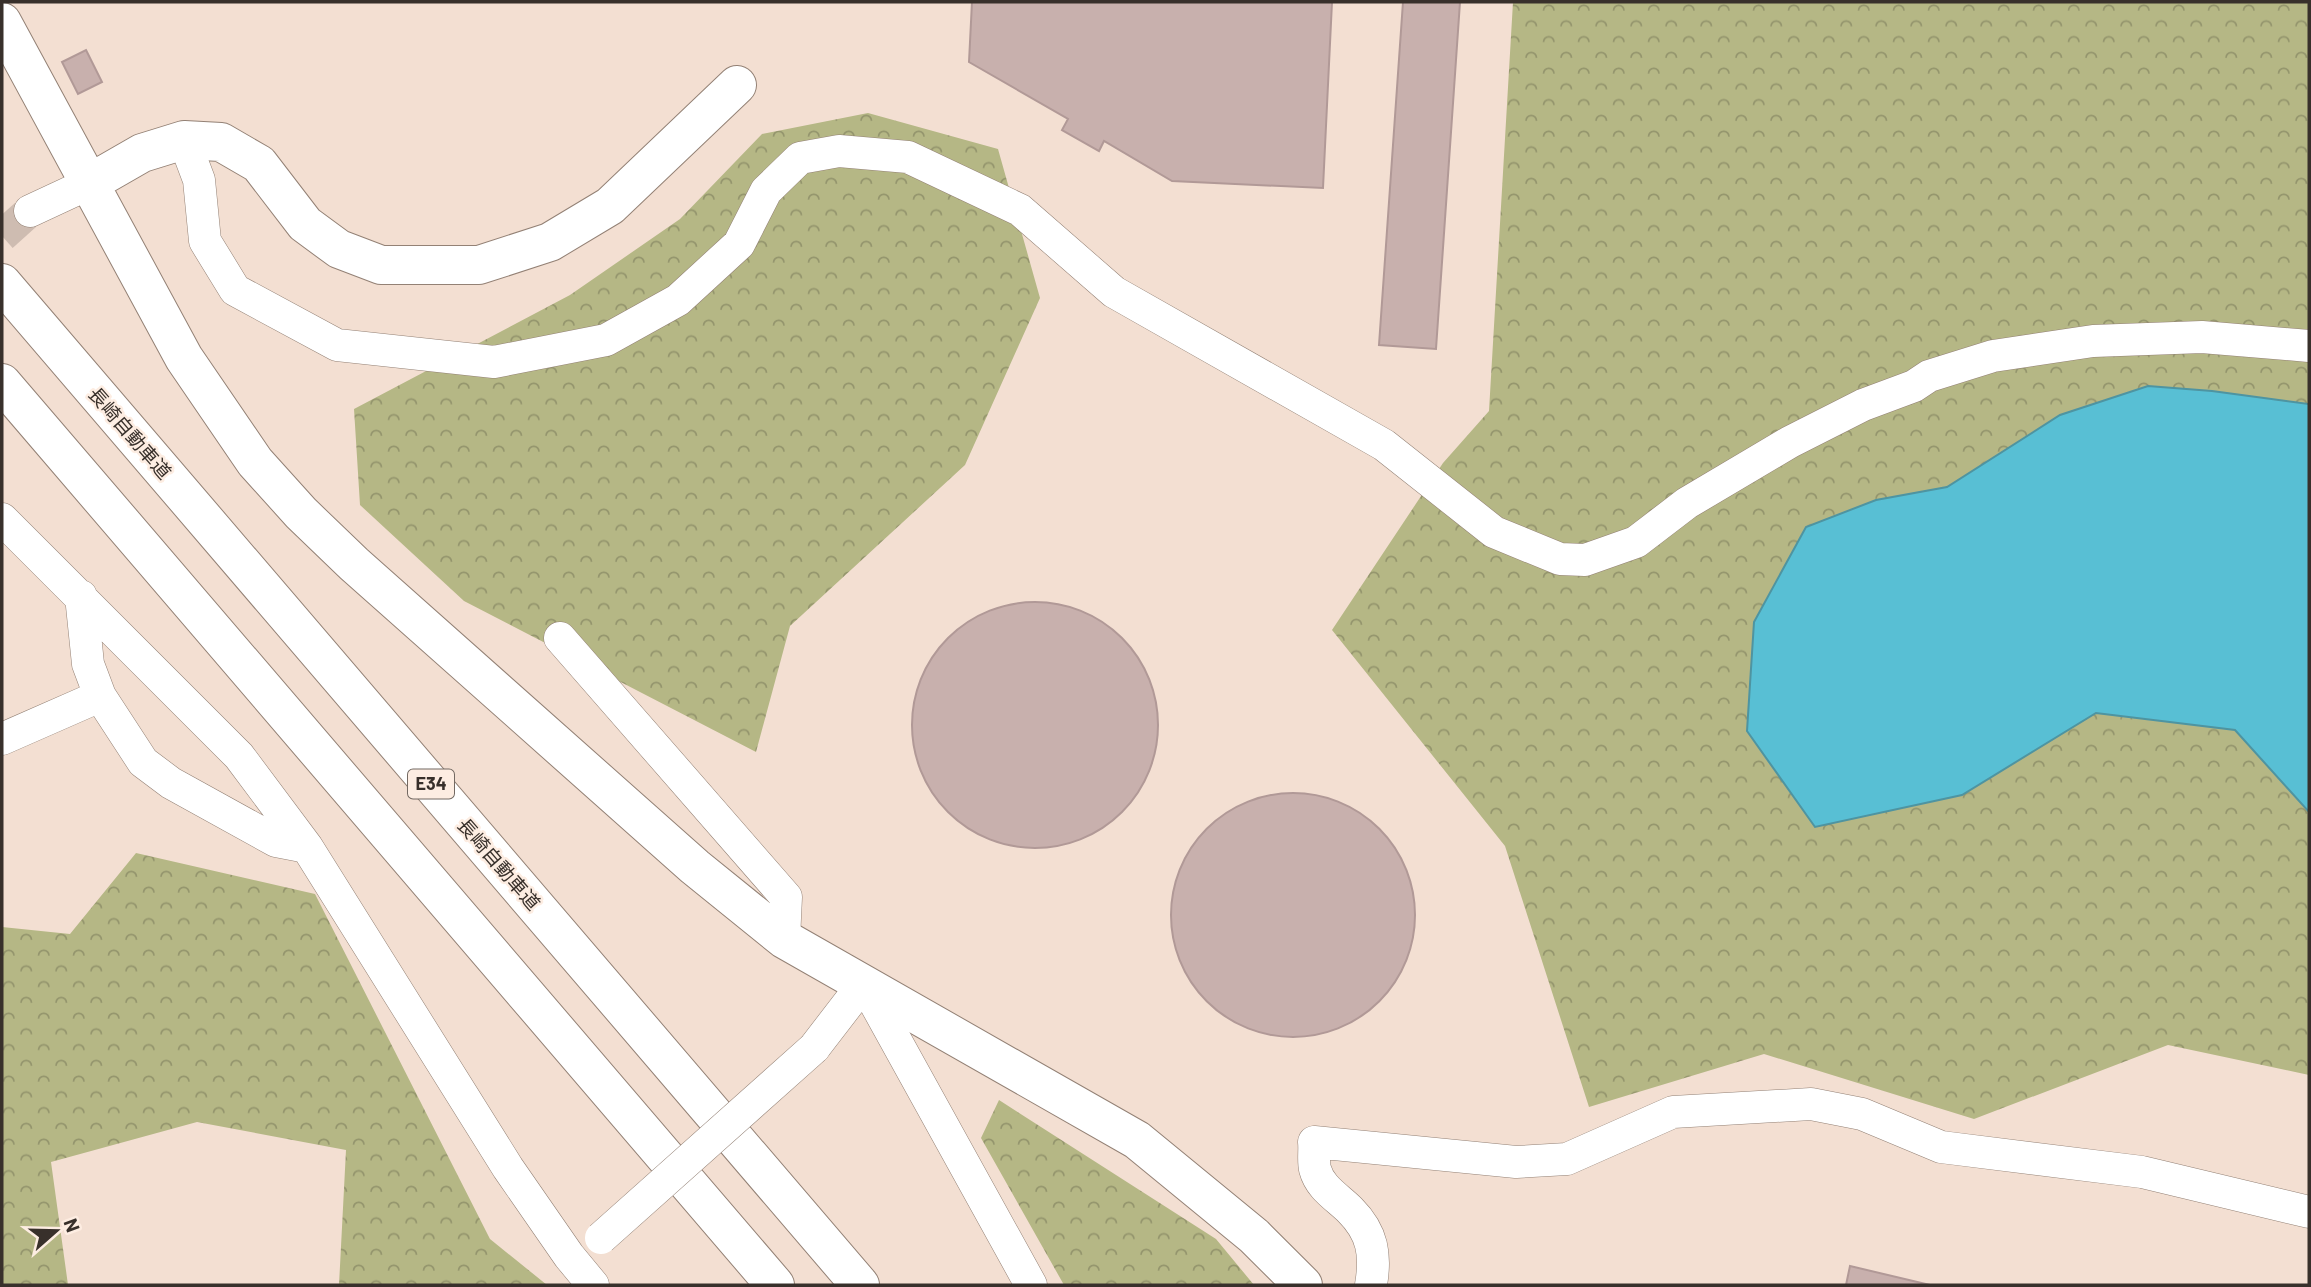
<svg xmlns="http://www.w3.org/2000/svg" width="2311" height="1287" font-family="Barlow,'Noto Sans JP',sans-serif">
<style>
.forest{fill:url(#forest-crowns)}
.water{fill:#58bfd4;stroke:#4e94a1;stroke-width:2}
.building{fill:#c8b0ad;stroke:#b19997;stroke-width:2}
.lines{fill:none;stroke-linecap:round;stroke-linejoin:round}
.minor-tunnel{stroke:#cebcb1;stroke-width:32;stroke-dasharray:32 16;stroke-linecap:butt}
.minor-casing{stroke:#938175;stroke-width:33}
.tertiary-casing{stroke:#938175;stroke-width:40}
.motorway-casing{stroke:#938175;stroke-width:40}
.minor{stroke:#fff;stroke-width:32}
.tertiary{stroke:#fff;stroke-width:38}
.motorway{stroke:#fff;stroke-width:38}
.minor-bridge-casing{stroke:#938175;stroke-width:33;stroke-linecap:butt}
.minor-bridge{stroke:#fff;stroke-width:32}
.labels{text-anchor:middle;stroke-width:5;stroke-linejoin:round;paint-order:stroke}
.shield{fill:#fdede2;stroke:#736962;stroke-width:2}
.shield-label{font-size:18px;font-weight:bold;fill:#38302b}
.street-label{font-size:19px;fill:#38302b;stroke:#fdede2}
</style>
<defs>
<pattern id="forest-crowns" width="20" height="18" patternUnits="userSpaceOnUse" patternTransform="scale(1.75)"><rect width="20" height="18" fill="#b5b785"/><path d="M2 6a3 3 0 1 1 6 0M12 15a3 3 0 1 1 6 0" fill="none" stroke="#94956d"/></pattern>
</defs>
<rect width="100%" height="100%" fill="#f3dfd2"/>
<path class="forest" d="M1513,2H2309V1075L2168,1045L1974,1119L1764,1054L1589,1107L1505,846L1332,630L1443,463L1489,411Z
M868,113L998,149L1040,298L965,465L790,626L756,752L464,601L360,505L354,409L570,295L680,219L762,134Z
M136,853L315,894L490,1239L547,1285H339L346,1150L197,1122L51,1162L68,1285H2V927L70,934Z
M999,1100L1216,1239L1254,1285H1064L981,1138Z"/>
<path class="water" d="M2148,386L2212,391L2309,404V812L2235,730L2096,713L1962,795L1815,827L1747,731L1754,622L1806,527L1876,500L1947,487L2060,415Z"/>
<path class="building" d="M972,2H1332L1323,188L1172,181L1104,141L1099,151L1062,130L1068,119L969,62Z
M1403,2H1460L1436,349L1379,345Z
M86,50L102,82L78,94L62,62Z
M912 725a123 123 0 1 1 246 0a123 123 0 1 1-246 0Z
M1171 915a122 122 0 1 1 244 0a122 122 0 1 1-244 0Z
M1850,1266L1930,1285H1846Z"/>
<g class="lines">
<path class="minor-tunnel" d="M2,236L30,211"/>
<g class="minor-casing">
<path id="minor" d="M184,140L199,180L205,241L235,290L337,345L494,362L606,340L678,300L739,244L766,191L800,158L839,151L908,157L1020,210L1114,292L1384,445L1494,532L1560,559L1585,560L1636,542L1687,503L1790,442L1863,405L1914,386L1929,376L1993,356L2093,341L2202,337L2309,346
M30,211L88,184
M2,519L239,756L307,847L508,1168L569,1256L593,1285
M81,596L88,664L100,696L143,762L171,783L276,841L307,847
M560,638L786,897L784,939
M2,739L100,696
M814,1048L864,983L1031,1285
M1371,1285C1376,1255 1373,1233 1350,1210C1337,1197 1320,1188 1315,1169C1313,1161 1315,1150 1314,1142L1516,1162L1567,1159L1673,1112L1811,1104L1862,1114L1941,1147L2142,1172L2309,1212"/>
</g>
<g class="tertiary-casing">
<path id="tertiary" d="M2,22L184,358L255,462L301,513L354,564L695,867L784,939L1137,1140L1254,1236L1303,1285
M88,184L142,153L184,140L221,142L259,164L305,224L339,249L381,265H479L550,242L610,206L737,85"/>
</g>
<g class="motorway-casing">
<path id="motorway" d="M2,283L860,1285
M2,383L775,1285"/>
</g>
<use href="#minor" class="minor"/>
<use href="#tertiary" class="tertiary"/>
<use href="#motorway" class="motorway"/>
<g class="minor-bridge-casing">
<path id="minor-bridge" d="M601,1238L814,1048"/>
</g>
<use href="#minor-bridge" class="minor-bridge"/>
</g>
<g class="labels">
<rect class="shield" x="408" y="769.5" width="46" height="29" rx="5"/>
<g class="shield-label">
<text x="431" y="790">E34</text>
</g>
<g class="street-label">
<text transform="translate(130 433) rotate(49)" y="7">長崎自動車道</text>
<text transform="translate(499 864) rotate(49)" y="7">長崎自動車道</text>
</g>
</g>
<rect width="2311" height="1287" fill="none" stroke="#38302b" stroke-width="7"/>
<g transform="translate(56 1231) rotate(70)" stroke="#fdede2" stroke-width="5" paint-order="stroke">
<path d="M0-5L12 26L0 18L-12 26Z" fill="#38302b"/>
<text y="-10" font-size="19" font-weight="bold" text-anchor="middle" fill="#38302b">N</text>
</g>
</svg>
